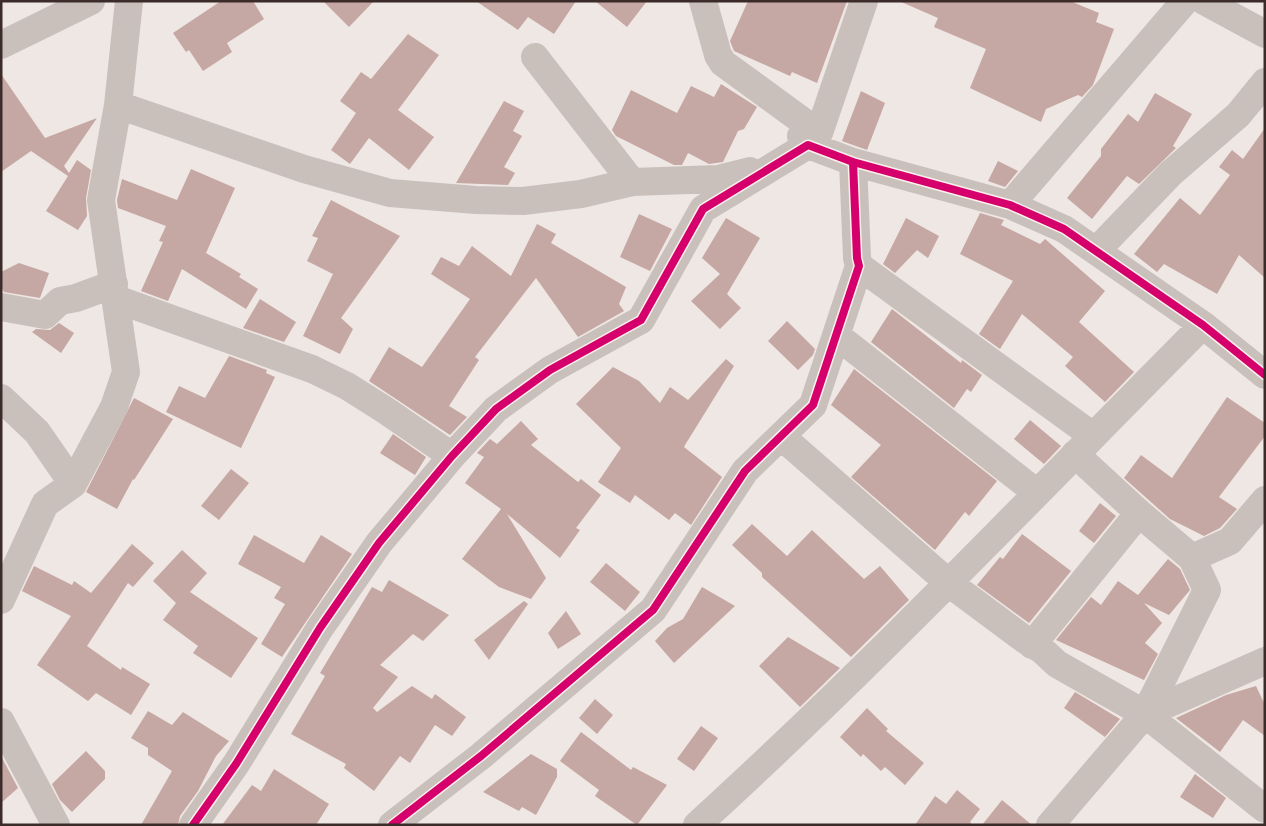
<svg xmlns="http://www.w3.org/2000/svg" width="1266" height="826" font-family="'Public Sans',sans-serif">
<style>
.building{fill:#c5a7a3}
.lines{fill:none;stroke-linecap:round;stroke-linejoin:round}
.minor{stroke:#c9c0bc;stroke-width:28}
.tertiary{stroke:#c9c0bc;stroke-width:28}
.cycleway-casing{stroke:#fcf1eb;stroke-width:11}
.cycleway{stroke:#d6006c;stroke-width:8}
</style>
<rect width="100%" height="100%" fill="#efe7e3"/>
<path class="building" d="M221,1H253L264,19L227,43L232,52L203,71L189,50L186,52L173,33Z
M323,1H374L349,27Z
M476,1H576L554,34L528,17L518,30Z
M595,1H647L627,27Z
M748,1H847L817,83L792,72L790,76L734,51L730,41Z
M899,1H1070L1099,13L1096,22L1114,29L1093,85L1082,97L1078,95L1046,109L1041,122L970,88L986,49L934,27L938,18Z
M408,34L439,55L398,110L434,137L409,170L369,138L350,164L331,150L356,113L340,101L361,72L371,79Z
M1,74L45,138L97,118L64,166L69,173L77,160L91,170L86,198L87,216L78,230L46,211L68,176L31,151L1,172Z
M721,84L757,107L744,129L738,131L723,162L709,164L688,153L682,165H674L616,136L612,130L631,90L677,113L691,86L714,97Z
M861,91L885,103L867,150L842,141Z
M1155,93L1192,114L1173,146L1176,148L1139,184L1127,176L1092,219L1067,198L1101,156V149L1128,114L1138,122Z
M504,101L524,111L513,131L522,136L504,167L515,173L508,185L456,183Z
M1265,128V278L1239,255L1217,294L1164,264L1157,272L1134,254L1180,198L1200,215L1230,175L1219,167L1232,150L1243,159Z
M998,161L1018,171L1005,187L988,181Z
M191,169L235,188L206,253L241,274L239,277L258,289L246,309L182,269L168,301L141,291L163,242L159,241L166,226L118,208L117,200L122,179L177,200Z
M331,200L400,236L341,318L353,329L340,354L303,336L333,274L307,261L318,238L312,236Z
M980,213L1004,220L1001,225L1040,244L1045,239L1105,291L1079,322L1134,372L1105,402L1065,366L1073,357L1022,314L1000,349L979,334L1013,281L960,254Z
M639,214L672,229L650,271L620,257Z
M726,218L760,238L727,294L741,308L720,329L691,301L720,274L702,258Z
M906,218L939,236L928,258L917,250L895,273L883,264Z
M537,224L556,234L551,243L626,287L619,304L624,311L578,337L536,278L475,357L479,360L449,406L467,417L450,435L369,381L389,347L422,367L470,299L431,274L441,257L459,266L472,246L511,276Z
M19,263L49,273L40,298L4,292L1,287V272Z
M260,299L296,322L284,342L243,328Z
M892,309L961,363L962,360L982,375L971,392L967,389L954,408L871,342Z
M787,321L815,349L813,355L798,370L768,341Z
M59,323L74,333L61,353L32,332L36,329L50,330Z
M229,356L267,370L266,373L275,377L241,448L166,412L179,386L205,398Z
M726,359L734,366L685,445L684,447L722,477L691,525L675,513L669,520L635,495L630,503L598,482L621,448L576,404L613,367L639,381L660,403L670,387L688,400Z
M854,369L997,481L969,516L965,512L935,550L851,477L881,445L831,405Z
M1227,397L1265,423V436L1219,497L1237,509L1220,528L1204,536L1170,519L1124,478L1141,455L1172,478Z
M134,398L173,419L134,480L133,479L117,509L86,492Z
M1030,420L1061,446L1044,464L1014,439Z
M521,421L538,439L531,445L578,482L581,479L601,495L576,528L580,530L560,558L507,514L546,578L531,599L499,587L462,559L501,509L465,483L484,457L477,453L490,439L497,444Z
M393,434L426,457L415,475L380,453Z
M231,469L249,483L219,520L201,506Z
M1100,503L1116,516L1094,543L1079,531Z
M752,524L787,556L812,530L864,579L880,566L909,600L851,657L762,577V573L732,545Z
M1022,534L1071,571L1029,623L977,585L1000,557L1003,559Z
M254,535L304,563L321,535L352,554L282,657L261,644L285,604L274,598L281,587L238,564Z
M132,544L154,563L133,587L128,583L87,646L121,670L122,667L150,684L131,715L96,693L88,701L37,665L71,616L22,591L34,566L72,585L74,581L91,593Z
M182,550L207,573L190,592L258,638L231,678L193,653L198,646L163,620L176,603L153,581Z
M1168,559L1180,569L1190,590L1169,615L1144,603L1162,623L1145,643L1158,654L1144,680L1056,640L1091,597L1101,605L1118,581L1138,595Z
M606,563L640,592L625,611L590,582Z
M389,580L449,615L423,641L413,634L380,665L398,677L373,708L377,712L412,686L432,699L435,694L466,717L452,736L435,725L410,763L400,756L374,791L344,768L346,764L291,734L325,676L320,673L372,587L382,592Z
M702,587L735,606L674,663L655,641L667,628L683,619Z
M524,601L528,604L489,660L474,640Z
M566,611L581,634L558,649L548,633Z
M788,637L840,668L800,707L759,666Z
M1256,686L1265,705V736L1243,720L1220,752L1176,718L1226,695Z
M1075,692L1120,719L1105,737L1064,708Z
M595,699L613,715L597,734L579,718Z
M867,708L888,729L886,731L924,763L905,785L885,767L881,771L863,754L861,757L840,737Z
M148,711L172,725L183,712L229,741L216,756L198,791L180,816L178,825H141L172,771L148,755V748L131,738Z
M701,726L718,738L694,771L677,759Z
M581,732L631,770L633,767L667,785L637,825L595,796L599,790L560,761Z
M86,751L105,771V779L72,812L60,800L52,784Z
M531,754L557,769V777L536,815L522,807L519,811L483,792Z
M1,756L18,788L1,803Z
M274,769L329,804L316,825H222L252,785L261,791Z
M1195,774L1226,798L1213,818L1180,797Z
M957,790L980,809L970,822L973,825H915L935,796L946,804Z
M1002,800L1032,825H982Z"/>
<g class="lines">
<path class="minor" d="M703,1L718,55L723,63L819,133
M1204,1L1265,34
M535,57L632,182
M118,105L304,169L390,193L476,200L523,201L581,194L632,182L718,179L750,171
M801,136L819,133L864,1
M1010,205L1185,1
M1097,250L1170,174L1238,115L1265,82
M859,266L1093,436
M116,299L312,369L347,386L385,410L452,456
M1,307L45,315L60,301L76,298L114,284
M836,335L1037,493
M1,398L37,432L73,484
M782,437L950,584L1024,639L1042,650L1057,664L1145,714L1265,809
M1075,454L1139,513L1192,558
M1,600L45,504L73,484L114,407L126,372L101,200L118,105L129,1
M1032,645L1139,513
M1145,714L1265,661
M1,722L56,825
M193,825L236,764L320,628L379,543L452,456L496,409L550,370L641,320L703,209L808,145L853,162L1010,205L1064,229L1203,325L1265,375
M392,825L481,756L653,610L745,471L813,405L859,266L857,258L853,162
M697,825C873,665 1036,493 1203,325
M1050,825L1145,714L1207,590L1192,558L1230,541L1265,500"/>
<path class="tertiary" d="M1,45L91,1"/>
<g class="cycleway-casing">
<path id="cycleway" d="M193,825L236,764L320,628L379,543L452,456L496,409L550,370L641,320L703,209L808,145L853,162L1010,205L1064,229L1203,325L1265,375
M392,825L481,756L653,610L745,471L813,405L859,266L857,258L853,162"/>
</g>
<use href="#cycleway" class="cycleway"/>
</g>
<rect width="1266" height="826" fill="none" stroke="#3b2b29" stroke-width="5"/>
</svg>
